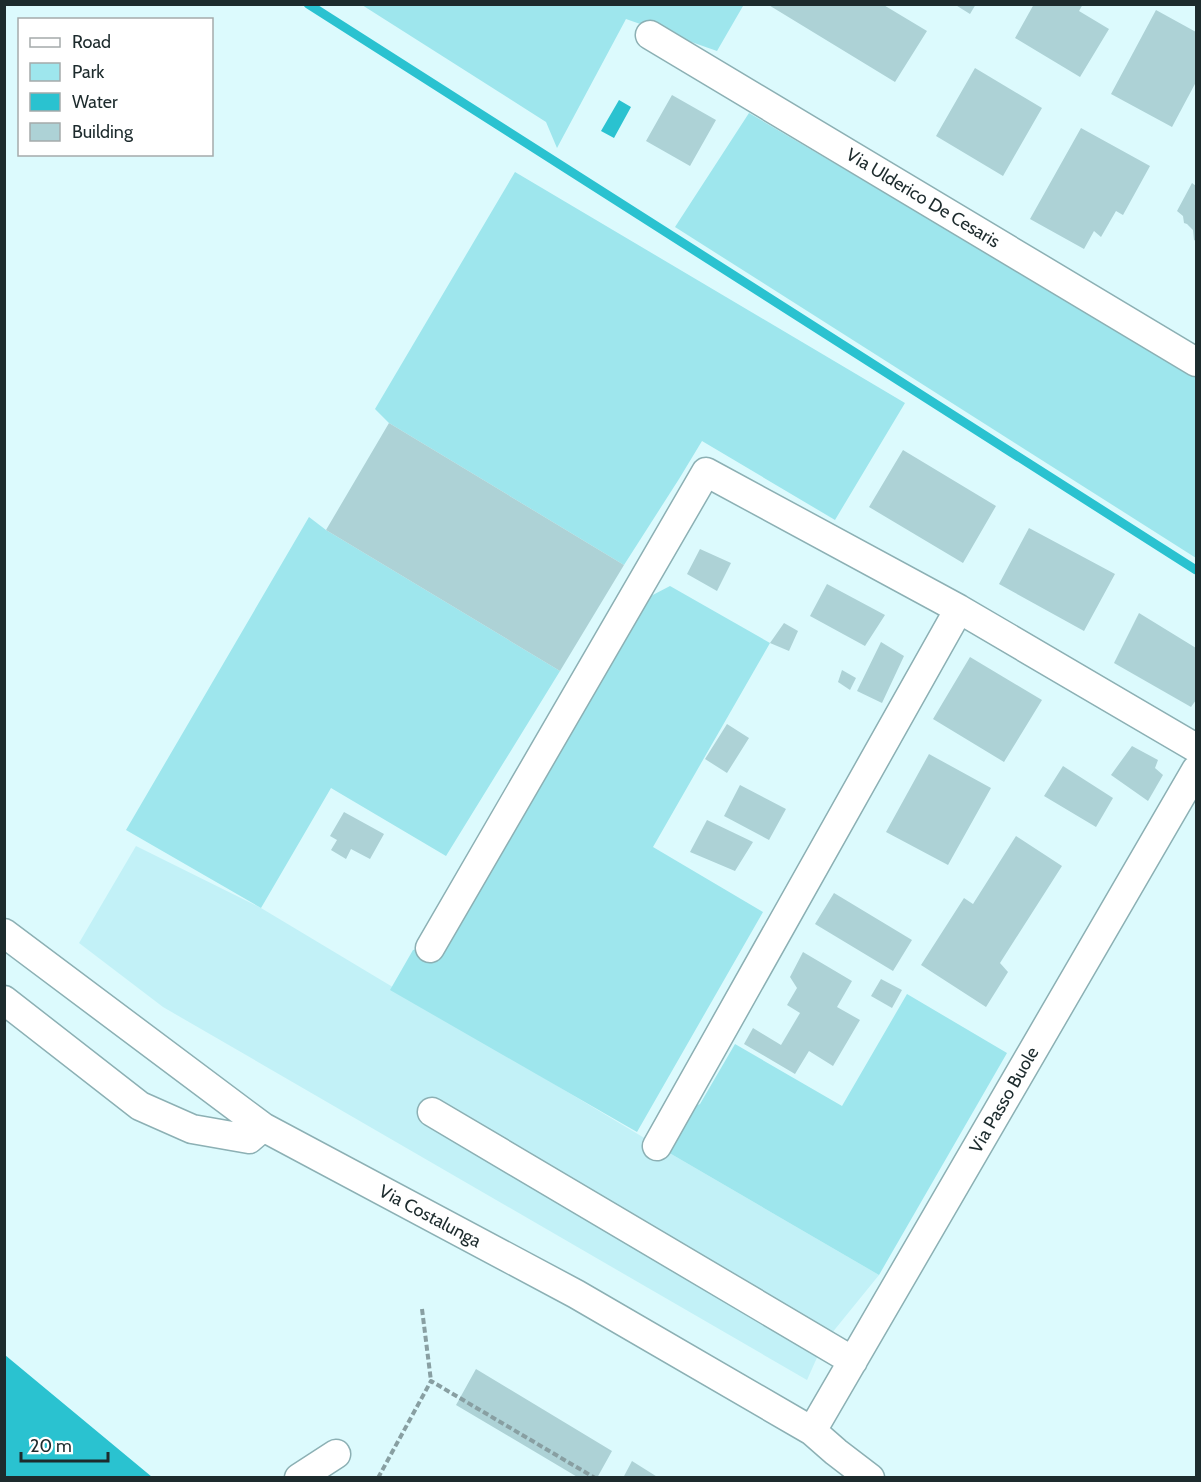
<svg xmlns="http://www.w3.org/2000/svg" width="1201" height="1482" font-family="Cabin,sans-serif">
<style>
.built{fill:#c2f1f7}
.green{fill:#9ee6ed}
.water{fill:#2ac2d0}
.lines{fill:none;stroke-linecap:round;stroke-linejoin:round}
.stream{stroke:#2ac2d0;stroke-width:9}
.building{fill:#add2d6}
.minor-casing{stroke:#8cb0b4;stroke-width:31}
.path{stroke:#889fa2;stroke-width:4;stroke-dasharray:6 3;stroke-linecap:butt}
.minor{stroke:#fff;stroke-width:28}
.labels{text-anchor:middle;stroke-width:4.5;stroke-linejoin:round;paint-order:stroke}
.street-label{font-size:18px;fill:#1d2b2d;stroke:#fff}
</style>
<rect width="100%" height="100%" fill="#dcfafd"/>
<path class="built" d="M136,846L261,908L666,1151L879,1275L823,1344L807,1380L163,1007L79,943Z"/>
<path class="green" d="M737,4L743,6L717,51L626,19L557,148L546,122L362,5Z
M749,113L1196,376V558L675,227Z
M515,172L905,403L835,520L702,441L679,479L624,565L389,423L375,409Z
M309,517L326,530L560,671L446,856L331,788L261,908L126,830Z
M670,586L770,643L653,847L763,912L637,1132L390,990L413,950L445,941L647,598Z
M907,994L1007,1053L879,1275L666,1151L691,1108L700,1104L735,1044L842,1106Z"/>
<path class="water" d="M619,100L631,107L614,138L601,131Z
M5,1355L152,1477H5Z"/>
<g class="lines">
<path class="stream" d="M308,4L1196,570"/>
</g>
<path class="building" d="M767,4H882L927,31L895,82Z
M954,4H976L970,14Z
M1034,4H1083L1079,11L1109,29L1080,77L1015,38Z
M1156,10L1196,32V82L1172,127L1111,94Z
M975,68L1042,108L1003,176L936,136Z
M672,95L716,120L690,166L646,141Z
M1081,128L1150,166L1123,215L1116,211L1101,237L1094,231L1084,249L1030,219Z
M1192,183L1196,186V241L1194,240L1193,230L1187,224L1184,223L1183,216L1177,211Z
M389,423L624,565L560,671L326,530Z
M903,450L996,506L963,563L869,507Z
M1029,528L1115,574L1084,631L999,584Z
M700,549L731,563L717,591L687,574Z
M827,584L885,615L865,646L810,616Z
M1139,613L1196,648V700L1191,707L1114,663Z
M784,623L798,631L789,651L770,643Z
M881,642L904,656L882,703L857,691Z
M970,657L1042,700L1004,762L933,719Z
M842,670L856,678L850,690L838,682Z
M727,724L749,738L727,773L705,759Z
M1132,746L1158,760L1155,768L1163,775L1148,801L1111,775Z
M929,754L991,788L948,865L886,832Z
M1063,766L1113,798L1096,827L1044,796Z
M740,785L786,809L769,840L724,816Z
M344,812L384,834L370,859L351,849L346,859L331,850L337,840L330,836Z
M707,820L753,842L735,871L690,852Z
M1016,836L1062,866L1000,963L1008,972L986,1007L921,965L964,898L973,904Z
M834,893L912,940L893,971L815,924Z
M803,952L852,981L837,1007L860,1020L833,1066L809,1051L795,1074L744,1044L753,1028L781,1045L800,1013L787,1005L797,988L790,977Z
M881,979L902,990L892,1008L871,996Z
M476,1369L612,1451L597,1478H579L456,1405Z
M632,1461L659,1478H623Z"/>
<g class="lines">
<g class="minor-casing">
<path id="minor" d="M650,35L1196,362
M4,933L263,1127L576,1294L812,1431L836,1452L870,1478
M430,948L706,472L959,609L1196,748
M4,1000L140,1106L192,1129L249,1139L263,1127
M432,1112L853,1361
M657,1146L959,609
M812,1431L1196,770
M299,1478L336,1454"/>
</g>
<path class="path" d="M422,1309L431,1381
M378,1478L431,1381L595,1478"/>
<use href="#minor" class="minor"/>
</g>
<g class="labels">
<g class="street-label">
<text transform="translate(923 198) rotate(31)" y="6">Via Ulderico De Cesaris</text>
<text transform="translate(1004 1100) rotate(-60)" y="6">Via Passo Buole</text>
<text transform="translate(430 1216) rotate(28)" y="6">Via Costalunga</text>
</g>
</g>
<rect width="1201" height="1482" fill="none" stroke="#1d2b2d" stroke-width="12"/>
<rect x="18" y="18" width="195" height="138" fill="#ffffff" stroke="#a5aaab" stroke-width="1.5"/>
<rect x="30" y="38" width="30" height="9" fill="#ffffff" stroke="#a5aaab" stroke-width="1.5"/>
<text x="72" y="48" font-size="18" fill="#1d2b2d">Road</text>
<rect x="30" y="63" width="30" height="18" fill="#9ee6ed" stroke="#a5aaab" stroke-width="1.5"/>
<text x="72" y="78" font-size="18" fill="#1d2b2d">Park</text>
<rect x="30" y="93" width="30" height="18" fill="#2ac2d0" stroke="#a5aaab" stroke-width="1.5"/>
<text x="72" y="108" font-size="18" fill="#1d2b2d">Water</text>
<rect x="30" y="123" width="30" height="18" fill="#add2d6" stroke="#a5aaab" stroke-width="1.5"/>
<text x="72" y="138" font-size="18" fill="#1d2b2d">Building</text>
<path d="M21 1452v9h87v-9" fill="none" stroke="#1d2b2d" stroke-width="3"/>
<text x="30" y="1452" font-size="18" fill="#1d2b2d" stroke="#ffffff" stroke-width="4.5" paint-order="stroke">20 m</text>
</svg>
